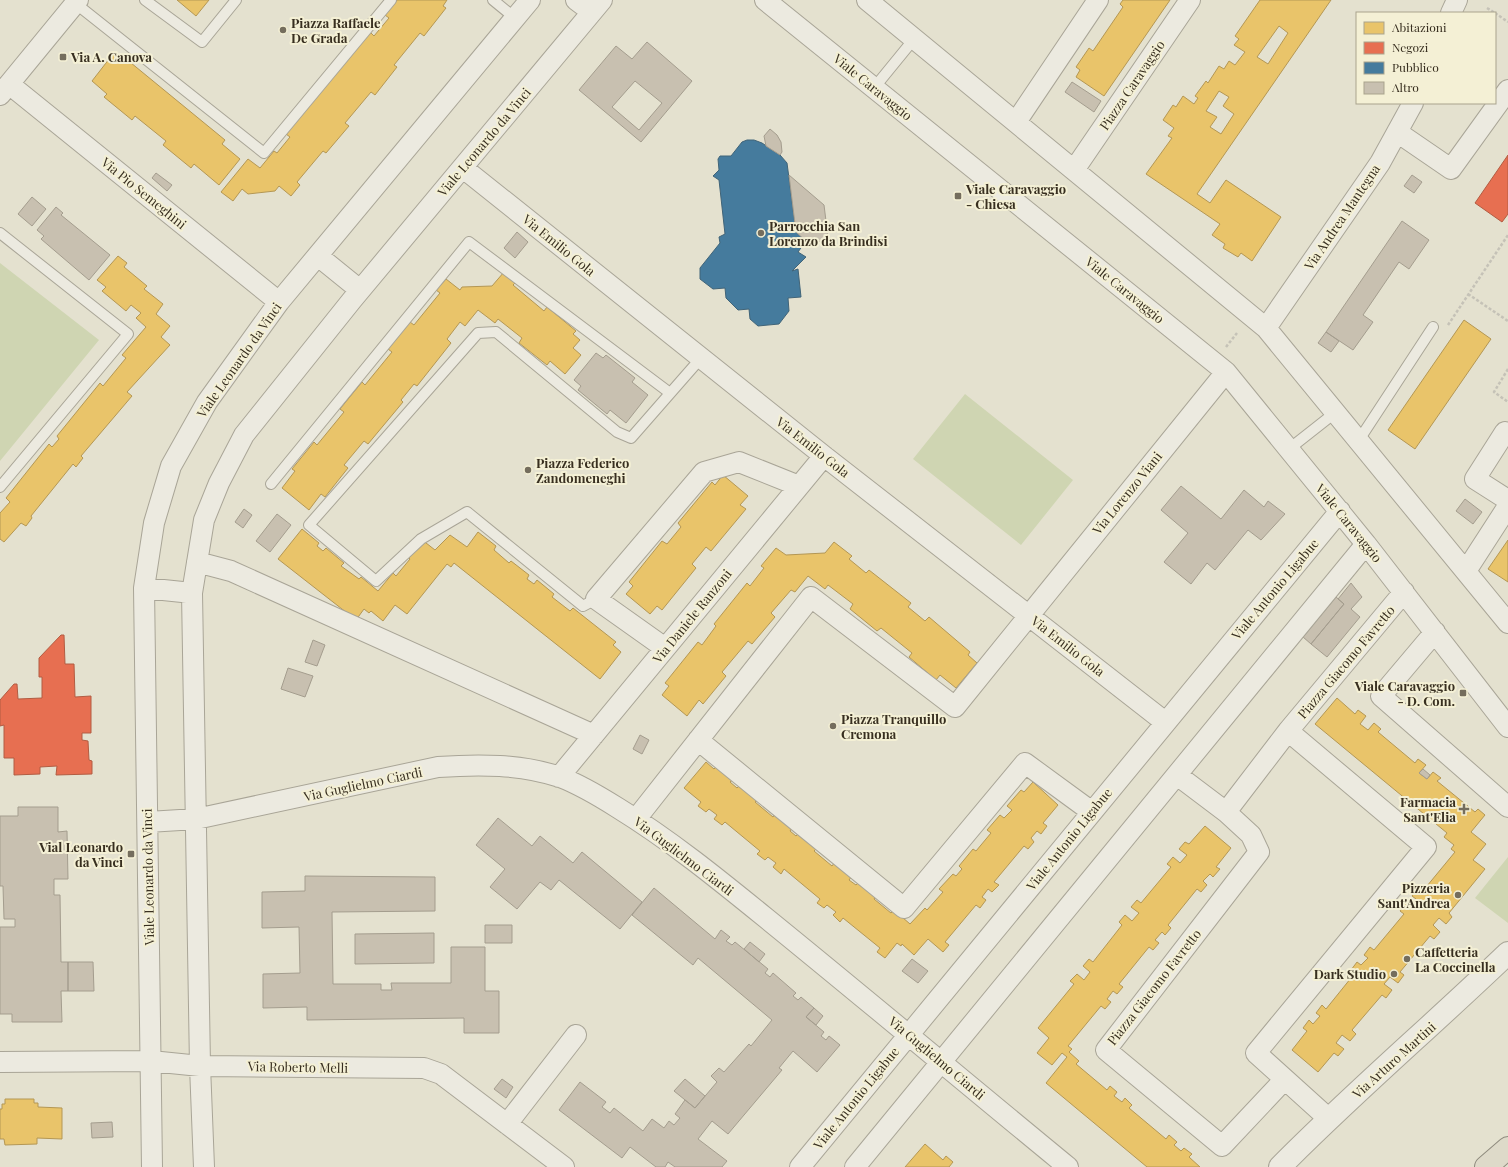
<svg xmlns="http://www.w3.org/2000/svg" width="1508" height="1167" font-family="'Playfair Display',serif">
<style>
.green{fill:#cfd5b2}
.homes{fill:#e9c46a;stroke:#b49754;fill-rule:evenodd}
.shops{fill:#e76f51;stroke:#b25c42}
.public{fill:#457b9d;stroke:#416478}
.building{fill:#c8c0b0;stroke:#a49d8e;fill-rule:evenodd}
.lines{fill:none;stroke-linecap:round;stroke-linejoin:round}
.service-casing{stroke:#a9a597;stroke-width:12}
.minor-casing{stroke:#a9a597;stroke-width:22}
.tertiary-casing{stroke:#a9a597;stroke-width:24}
.trunk-casing{stroke:#8f8b7e;stroke-width:24}
.path{stroke:#c5c2b7;stroke-width:2.5;stroke-dasharray:3 2;stroke-linecap:butt}
.service{stroke:#eceae0;stroke-width:10}
.minor{stroke:#eceae0;stroke-width:20}
.tertiary{stroke:#eceae0;stroke-width:22}
.trunk{stroke:#dedac9;stroke-width:22}
.poi-dot{fill:#746d5d;stroke:#f4f0d5;stroke-width:1.5}
.labels{text-anchor:middle;stroke-width:4;stroke-linejoin:round;paint-order:stroke}
.poi-label{font-size:13px;font-weight:bold;fill:#382f20;stroke:#f4f0d5;text-anchor:start}
.street-label{font-size:13px;fill:#382f20;stroke:#f4f0d5}
</style>
<rect width="100%" height="100%" fill="#e4e1cf"/>
<path class="green" d="M0,263L99,340L0,461Z
M965,394L1073,480L1021,545L913,459Z
M1508,857V923L1475,898Z"/>
<path class="homes" d="M177,0H209L196,16Z
M397,0H447L443,6L446,8L424,36L420,33L394,65L397,67L375,95L371,92L345,123L349,126L326,153L323,151L297,182L300,185L291,196L279,186L275,191L248,194L242,189L233,201L221,192L248,159L260,168L274,151L277,153L290,137L286,134L370,32L374,36L389,18L385,15Z
M1123,0H1170L1104,96L1076,77L1080,70L1076,67L1089,48L1093,51L1123,7L1120,4Z
M1260,0H1331L1197,194L1210,203L1226,180L1281,217L1252,261L1241,253L1238,257L1223,248L1225,244L1212,235L1220,224L1146,174L1172,138L1168,136L1174,128L1163,120L1173,105L1176,107L1183,96L1194,104L1198,98L1195,96L1206,81L1208,83L1219,66L1224,69L1229,61L1235,65L1245,52L1234,45L1239,39L1235,36ZM1279,26L1288,33L1268,64L1257,57ZM1219,91L1229,97L1223,106L1234,114L1221,134L1210,127L1217,117L1206,111Z
M113,54L122,62L125,58L225,140L222,144L240,159L219,185L194,164L191,168L163,145L166,141L135,116L132,120L104,97L107,94L92,81Z
M118,256L127,263L124,267L147,286L144,289L163,304L156,314L170,326L161,337L170,345L127,392L132,396L81,456L83,458L76,467L73,464L31,516L32,518L26,526L21,523L4,542L0,539V513L10,502L6,498L49,444L52,447L59,439L57,436L100,383L103,386L126,358L122,355L146,327L136,318L141,313L131,305L126,311L102,291L106,287L97,280Z
M504,272L516,282L513,285L544,311L547,307L576,331L573,334L580,340L573,348L581,355L565,374L550,361L547,365L519,343L522,338L498,319L495,323L478,310L465,326L460,322L447,339L451,343L417,386L414,384L401,400L403,402L368,444L364,441L344,465L348,468L325,497L321,494L309,510L282,488L295,471L292,469L314,442L317,445L344,412L340,409L362,382L365,385L392,352L388,349L410,322L414,325L440,293L436,290L446,279L460,290L462,287L492,286Z
M1464,320L1491,339L1415,449L1388,430Z
M723,475L748,496L740,505L746,509L711,551L706,547L692,564L696,568L662,610L657,606L650,614L626,594L633,586L629,582L662,541L667,544L681,527L678,523L712,482L715,485Z
M302,529L319,543L317,546L323,551L326,548L344,563L341,566L359,579L361,577L378,591L393,573L396,576L410,559L407,556L421,539L435,550L450,535L467,547L478,532L496,546L494,550L509,563L511,561L529,575L527,579L534,584L537,580L554,594L552,597L570,611L573,608L616,642L613,645L621,652L600,679L454,563L451,567L447,564L407,614L395,605L383,621L371,611L369,613L364,609L356,620L278,559Z
M1508,540V582L1488,569Z
M834,542L852,556L849,559L866,573L869,570L911,603L908,607L925,621L929,617L970,652L968,655L977,663L956,688L940,675L936,680L909,657L912,653L881,628L877,631L850,609L853,604L828,585L825,589L808,576L795,592L791,590L771,613L775,617L752,644L748,641L722,672L726,676L703,704L699,700L687,716L662,695L669,686L665,683L698,642L702,645L716,626L714,624L747,583L750,586L764,568L761,566L776,548L786,555L825,553Z
M1337,698L1355,714L1358,710L1366,716L1360,724L1368,730L1374,723L1381,729L1378,732L1415,763L1418,759L1426,765L1419,773L1427,779L1433,772L1441,778L1437,781L1475,812L1478,809L1485,815L1471,832L1486,844L1473,860L1485,869L1449,913L1452,917L1446,924L1439,918L1433,925L1440,932L1434,939L1430,936L1400,972L1404,975L1398,983L1390,977L1384,984L1392,990L1386,998L1382,995L1352,1030L1356,1034L1350,1041L1342,1035L1336,1043L1344,1049L1338,1056L1334,1053L1318,1072L1292,1050L1307,1031L1303,1028L1309,1020L1313,1024L1320,1016L1316,1013L1322,1005L1326,1009L1355,973L1351,970L1357,962L1361,965L1368,958L1364,955L1370,947L1374,950L1404,914L1400,911L1406,903L1410,907L1416,899L1412,896L1418,888L1422,892L1455,852L1451,849L1454,845L1444,837L1447,833L1315,724Z
M706,762L714,769L717,766L734,779L730,782L737,788L740,785L758,800L755,802L773,817L775,814L792,828L790,831L796,836L799,833L817,848L814,851L832,866L835,862L852,876L849,880L856,885L859,882L876,896L874,899L891,913L894,910L910,924L925,908L927,910L943,892L939,889L953,874L956,876L962,869L959,866L973,849L976,851L991,833L987,830L1000,815L1004,818L1012,810L1007,806L1021,790L1024,792L1033,782L1058,805L1043,823L1047,826L1041,834L1037,831L1031,838L1034,842L1028,849L1024,846L994,882L999,885L992,892L988,889L982,897L986,900L980,908L976,905L945,942L949,945L943,952L928,939L914,955L902,944L901,946L897,943L885,958L877,952L880,948L843,918L840,922L833,915L836,912L827,905L824,908L817,903L820,899L784,869L781,874L773,867L776,863L768,857L765,860L757,854L760,851L725,822L722,825L714,819L717,815L709,809L706,812L698,806L701,802L684,788Z
M1205,826L1231,848L1216,867L1220,869L1213,877L1210,874L1203,881L1207,885L1201,892L1197,889L1168,925L1171,928L1165,935L1162,932L1155,940L1159,943L1153,950L1149,947L1119,984L1123,987L1117,994L1113,991L1107,999L1111,1002L1105,1009L1101,1006L1068,1046L1072,1049L1069,1052L1079,1061L1076,1064L1107,1090L1110,1086L1117,1092L1114,1096L1122,1102L1125,1098L1132,1105L1129,1108L1166,1139L1169,1135L1177,1142L1174,1145L1181,1151L1184,1148L1192,1154L1189,1157L1200,1167H1147L1046,1083L1067,1057L1062,1053L1052,1065L1037,1053L1049,1038L1038,1028L1074,984L1070,981L1077,974L1084,980L1090,972L1083,966L1089,959L1093,962L1122,925L1119,922L1125,915L1132,921L1139,913L1131,907L1137,900L1141,903L1171,867L1167,864L1173,857L1180,863L1187,855L1179,849L1185,842L1189,844Z
M5,1099H34V1103H38V1107L62,1108V1139L37,1138V1144L5,1145L4,1139H0V1109H2V1104H5Z
M925,1144L943,1160L946,1156L953,1162L949,1167H905Z"/>
<path class="shops" d="M1508,155V214L1502,222L1475,203Z
M61,635H64L65,664H74L75,697L91,696V733H82V740L88,741L89,760L92,761V774L56,775L57,766L40,767V774L14,775V758H4V725L0,726V700L14,684H17L18,699L42,698V677H39V658Z"/>
<path class="public" d="M747,140H754L762,143L780,155L787,163L796,232L806,241L798,252L806,257L792,271L798,269L801,297L788,298L789,311L779,324L758,326L750,319L749,309L738,310L726,298L725,288L713,289L700,279V268L720,243L719,237L725,234L719,180L713,176L719,170L718,159L720,156H731L742,142Z"/>
<path class="building" d="M647,42L692,81L641,142L579,90L616,46L632,59ZM635,81L662,103L639,130L612,107Z
M1072,82L1101,101L1094,112L1065,92Z
M770,129L777,135L781,142L782,152L780,155L766,146L764,136Z
M156,173L172,185L167,191L152,178Z
M789,175L824,205L829,245L826,248L817,239L806,241L796,232Z
M1412,175L1422,182L1414,193L1404,186Z
M32,197L46,209L32,226L18,214Z
M56,207L63,213L61,215L110,255L89,280L41,239L44,236L37,230Z
M1402,221L1429,240L1409,269L1399,262L1363,315L1373,322L1353,350L1326,332Z
M517,232L528,242L515,258L504,248Z
M1326,332L1339,341L1331,352L1318,343Z
M596,353L603,358L606,355L635,378L632,382L648,395L626,423L610,410L607,414L578,390L581,386L574,380Z
M1181,486L1221,519L1244,490L1264,507L1268,501L1285,514L1261,540L1248,530L1215,570L1207,563L1191,584L1164,562L1188,533L1161,510Z
M1465,499L1482,512L1473,524L1456,511Z
M244,509L252,515L243,528L235,522Z
M277,514L291,525L270,552L256,541Z
M1351,583L1362,597L1351,609L1360,617L1327,657L1311,644L1344,604L1338,599Z
M1336,597L1344,604L1311,644L1303,637Z
M313,640L325,645L317,666L305,662Z
M288,668L313,676L305,697L281,689Z
M640,735L649,740L642,754L633,749Z
M1423,769L1430,775L1427,779L1419,773Z
M18,807H58V832L67,831L68,879H54V895H60L61,962H68V991H61L62,1022H12V1014H0V927H15V919H4L3,886H0V816H18Z
M498,818L532,846L540,836L573,863L582,852L642,902L620,929L559,880L551,890L540,882L517,909L490,887L505,869L476,845Z
M305,876L435,877V911L332,912L333,984H381V990H392L391,983H451V947H485V991H499V1033H464V1018L307,1020V1007L263,1008V974L300,973L299,927L262,928V892L305,891Z
M654,888L715,939L721,930L730,937L726,941L732,945L735,942L768,969L765,973L770,977L773,973L796,993L793,996L798,1000L801,997L814,1008L806,1017L824,1032L821,1036L826,1040L829,1036L840,1045L817,1072L793,1051L779,1068L782,1070L728,1134L712,1121L698,1139L727,1161L722,1167H675L668,1162L665,1167H656L630,1147L622,1158L559,1110L580,1082L606,1102L602,1107L610,1113L614,1108L643,1131L652,1119L664,1128L669,1121L674,1125L680,1118L675,1114L685,1100L695,1108L717,1082L711,1076L719,1068L724,1072L749,1044L751,1046L772,1020L698,958L693,965L632,915Z
M485,925H512V943H485Z
M434,933V963L355,964V934Z
M750,942L765,954L759,962L744,949Z
M912,959L928,971L918,983L902,971Z
M68,962H93L94,991H68Z
M814,1008L823,1016L816,1025L806,1017Z
M502,1079L513,1087L506,1098L494,1089Z
M685,1079L705,1096L695,1108L674,1091Z
M112,1122L113,1137L92,1138L91,1123Z"/>
<g class="lines">
<g class="service-casing">
<path id="service" d="M145,0L202,42L236,0
M493,0L515,18
M75,3L264,153L391,0
M874,88L914,39
M0,233L128,334L0,487
M1359,440L1433,327
M1289,449L1336,412
M271,484L469,242L670,393
M596,599L583,606L467,512L421,539L376,581L309,525L478,333L496,332L617,432L631,438L701,358"/>
</g>
<g class="minor-casing">
<path id="minor" d="M576,0L592,12
M765,0L1226,372L1366,544L1508,727
M867,0L1266,328L1508,623
M1451,13L1457,0
M9,84L279,302
M0,95L78,0
M1016,122L1098,0
M1397,132L1451,169L1508,90
M463,168L824,456L1165,722
M1074,170L1190,0
M318,256L360,290
M1266,328L1380,163L1413,103
M1508,434L1505,432L1475,479L1508,500
M197,562L231,571L594,735
M1466,571L1508,506
M144,588L192,593
M1435,632L1381,696L1508,807
M665,648L596,599L704,472L739,462L799,486
M1288,731L1404,592
M698,740L904,908L1025,763L1092,812
M1177,775L1226,812L1251,835L1259,852L1106,1050L1222,1146L1284,1080
M559,777L824,456
M1226,812L1288,731L1426,847L1256,1053L1329,1119
M636,819L811,597L955,707L1226,372
M148,822L196,819L438,767C479,764 521,764 560,777C581,785 599,796 618,808C670,840 718,879 766,918C867,1000 967,1084 1068,1167
M0,1062L151,1061L200,1066L424,1068L441,1074L564,1167
M507,1124L576,1035
M152,1167L144,588L154,523L171,466L207,402L279,302L530,0
M204,1167L200,1066L192,593L204,520L219,483L244,435L352,300L602,0
M800,1167L1340,511
M855,1167L1366,544"/>
</g>
<g class="tertiary-casing">
<path id="tertiary" d="M1280,1167C1353,1093 1433,1025 1508,953"/>
</g>
<g class="trunk-casing">
<path id="trunk" d="M1486,1167L1508,1148"/>
</g>
<path class="path" d="M1487,8L1495,13
M1495,13L1508,22
M1468,294L1508,321
M1448,325L1508,235
M1226,347L1237,333
M1508,369L1494,392L1508,402"/>
<use href="#service" class="service"/>
<use href="#minor" class="minor"/>
<use href="#tertiary" class="tertiary"/>
<use href="#trunk" class="trunk"/>
</g>
<g class="poi-dot">
<circle cx="283" cy="30" r="4"/>
<rect x="59" y="53" width="8" height="8" rx="2"/>
<rect x="954" y="192" width="8" height="8" rx="2"/>
<circle cx="761" cy="233" r="4"/>
<circle cx="528" cy="470" r="4"/>
<rect x="1459" y="689" width="8" height="8" rx="2"/>
<circle cx="833" cy="726" r="4"/>
<path d="M1462 803h4v4h4v4h-4v4h-4v-4h-4v-4h4z"/>
<rect x="127" y="850" width="8" height="8" rx="2"/>
<circle cx="1458" cy="895" r="4"/>
<circle cx="1407" cy="959" r="4"/>
<circle cx="1394" cy="974" r="4"/>
</g>
<g class="labels">
<g class="poi-label">
<text x="291" y="28">Piazza Raffaele<tspan x="291" dy="15">De Grada</tspan></text>
<text x="71" y="62">Via A. Canova</text>
<text x="966" y="194">Viale Caravaggio<tspan x="966" dy="15">- Chiesa</tspan></text>
<text x="769" y="231">Parrocchia San<tspan x="769" dy="15">Lorenzo da Brindisi</tspan></text>
<text x="536" y="468">Piazza Federico<tspan x="536" dy="15">Zandomeneghi</tspan></text>
<text x="1455" y="691" text-anchor="end">Viale Caravaggio<tspan x="1455" dy="15">- D. Com.</tspan></text>
<text x="841" y="724">Piazza Tranquillo<tspan x="841" dy="15">Cremona</tspan></text>
<text x="1456" y="807" text-anchor="end">Farmacia<tspan x="1456" dy="15">Sant'Elia</tspan></text>
<text x="123" y="852" text-anchor="end">Vial Leonardo<tspan x="123" dy="15">da Vinci</tspan></text>
<text x="1450" y="893" text-anchor="end">Pizzeria<tspan x="1450" dy="15">Sant'Andrea</tspan></text>
<text x="1415" y="957">Caffetteria<tspan x="1415" dy="15">La Coccinella</tspan></text>
<text x="1386" y="979" text-anchor="end">Dark Studio</text>
</g>
<g class="street-label">
<text transform="translate(1132 85) rotate(-56)" y="5">Piazza Caravaggio</text>
<text transform="translate(873 87) rotate(39)" y="5">Viale Caravaggio</text>
<text transform="translate(484 142) rotate(-50)" y="5">Viale Leonardo da Vinci</text>
<text transform="translate(144 193) rotate(39)" y="5">Via Pio Semeghini</text>
<text transform="translate(1342 217) rotate(-56)" y="5">Via Andrea Mantegna</text>
<text transform="translate(559 245) rotate(39)" y="5">Via Emilio Gola</text>
<text transform="translate(1125 290) rotate(39)" y="5">Viale Caravaggio</text>
<text transform="translate(239 360) rotate(-55)" y="5">Viale Leonardo da Vinci</text>
<text transform="translate(813 447) rotate(38)" y="5">Via Emilio Gola</text>
<text transform="translate(1127 493) rotate(-51)" y="5">Via Lorenzo Viani</text>
<text transform="translate(1349 523) rotate(51)" y="5">Viale Caravaggio</text>
<text transform="translate(1275 589) rotate(-50)" y="5">Viale Antonio Ligabue</text>
<text transform="translate(692 616) rotate(-51)" y="5">Via Daniele Ranzoni</text>
<text transform="translate(1068 646) rotate(38)" y="5">Via Emilio Gola</text>
<text transform="translate(1346 662) rotate(-50)" y="5">Piazza Giacomo Favretto</text>
<text transform="translate(363 784) rotate(-12)" y="5">Via Guglielmo Ciardi</text>
<text transform="translate(1069 839) rotate(-51)" y="5">Viale Antonio Ligabue</text>
<text transform="translate(684 856) rotate(37)" y="5">Via Guglielmo Ciardi</text>
<text transform="translate(148 877) rotate(-91)" y="5">Viale Leonardo da Vinci</text>
<text transform="translate(1154 987) rotate(-52)" y="5">Piazza Giacomo Favretto</text>
<text transform="translate(937 1058) rotate(40)" y="5">Via Guglielmo Ciardi</text>
<text transform="translate(1394 1060) rotate(-42)" y="5">Via Arturo Martini</text>
<text transform="translate(298 1067) rotate(1)" y="5">Via Roberto Melli</text>
<text transform="translate(856 1098) rotate(-51)" y="5">Viale Antonio Ligabue</text>
</g>
</g>
<rect x="1356" y="12" width="140" height="92" fill="#f4f0d5" stroke="#a9a38d"/>
<rect x="1364" y="22" width="20" height="12" fill="#e9c46a" stroke="#a9a38d"/>
<text x="1392" y="32" font-size="12" fill="#382f20">Abitazioni</text>
<rect x="1364" y="42" width="20" height="12" fill="#e76f51" stroke="#a9a38d"/>
<text x="1392" y="52" font-size="12" fill="#382f20">Negozi</text>
<rect x="1364" y="62" width="20" height="12" fill="#457b9d" stroke="#a9a38d"/>
<text x="1392" y="72" font-size="12" fill="#382f20">Pubblico</text>
<rect x="1364" y="82" width="20" height="12" fill="#c8c0b0" stroke="#a9a38d"/>
<text x="1392" y="92" font-size="12" fill="#382f20">Altro</text>
</svg>
